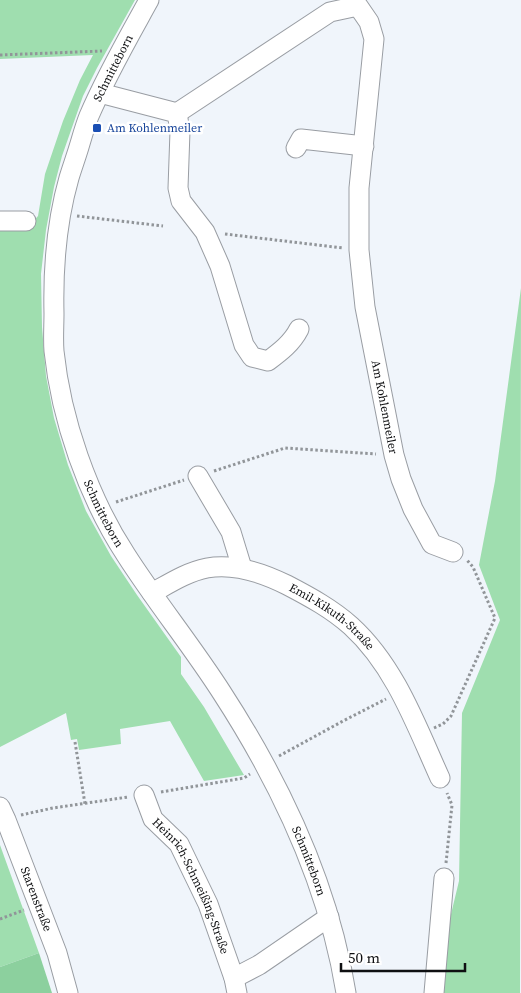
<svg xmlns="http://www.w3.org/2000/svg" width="521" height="993" font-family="'Source Serif 4',serif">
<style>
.green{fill:#9fdeaf}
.forest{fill:#8cd09e}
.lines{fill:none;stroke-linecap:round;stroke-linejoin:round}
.minor-casing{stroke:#999da3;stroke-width:21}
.path{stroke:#919599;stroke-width:3;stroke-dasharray:2.5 2.5;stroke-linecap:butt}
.minor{stroke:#fff;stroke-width:19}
.transit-dot{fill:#1a4fb4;stroke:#fff;stroke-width:2}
.labels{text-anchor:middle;stroke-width:5;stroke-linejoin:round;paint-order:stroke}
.street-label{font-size:12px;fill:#0f1012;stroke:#fff}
.transit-label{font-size:12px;fill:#164399;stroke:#fff;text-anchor:start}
</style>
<rect width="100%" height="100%" fill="#f0f5fb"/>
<path class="green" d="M0,0H135L97,68L83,96L62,156L54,187L46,230L41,274L42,327L46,376L54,418L68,465L86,511L111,556L137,595L181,657V674L204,707L244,775L204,781L170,721L120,729L121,744L79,750L77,739L71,740L66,713L0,747V227L27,228L38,216L45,174L63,121L80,80L93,55L0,59Z
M521,288L520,993H440L445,939L459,881L462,713L500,620L479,565L495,481Z
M0,845L39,953L0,967Z"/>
<path class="forest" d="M39,953L52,993H0V967Z"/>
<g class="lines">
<g class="minor-casing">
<g id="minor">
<path id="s1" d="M149,0C128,38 106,76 89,116C85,126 82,137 79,147C76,157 72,168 69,178C57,220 53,270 54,313C54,326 53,339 54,351C61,419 88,497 126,555C156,602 192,646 222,693C281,784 329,886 346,993"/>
<path d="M100,93L177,113L180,131L178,188L181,201L205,232L220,266L244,345L252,357L268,361C280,352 292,343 299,329"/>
<path id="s2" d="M177,113L330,12L358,6L369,22L374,39L359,188V250L365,307L394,455L401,479L413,509L432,544L453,552"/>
<path d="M296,148L301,139L364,146"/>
<path d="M0,221H26"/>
<path d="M198,476L231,532L242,568"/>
<path id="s3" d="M152,593C170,583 187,572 207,568C235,563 263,573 287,585C310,597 332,609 351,626C395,666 416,725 440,778"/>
<path id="s4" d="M144,795L153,819L179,844L208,904L234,978L237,993"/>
<path id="s5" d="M0,807L6,820L57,953L68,993"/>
<path d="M234,978L259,965L329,917"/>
<path d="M434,993L444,878"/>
</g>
</g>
<path class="path" d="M0,55L102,51
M77,216L163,226
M225,234L343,248
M214,471L285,448L376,454
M116,502L184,480
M434,728L443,724L451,716L495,618L473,567L466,559
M75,742L85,804
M279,756L343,721L386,699
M161,792L244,778L250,774
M21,815L53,808L128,797
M446,863L452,805L447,793
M0,919L24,910"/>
<use href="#minor" class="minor"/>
</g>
<rect class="transit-dot" x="92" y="123" width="10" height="10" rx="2.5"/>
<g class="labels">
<g class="street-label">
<text transform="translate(113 68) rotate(-63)" y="4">Schmitteborn</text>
<text dy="4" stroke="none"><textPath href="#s2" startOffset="620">Am Kohlenmeiler</textPath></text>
<text dy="4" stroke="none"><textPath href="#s1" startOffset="541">Schmitteborn</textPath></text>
<text dy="4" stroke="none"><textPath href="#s3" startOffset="199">Emil-Kikuth-Straße</textPath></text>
<text dy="4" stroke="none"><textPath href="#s1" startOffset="946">Schmitteborn</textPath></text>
<text dy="4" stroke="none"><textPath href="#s4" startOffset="104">Heinrich-Schmeißing-Straße</textPath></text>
<text dy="4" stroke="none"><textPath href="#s5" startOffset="99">Starenstraße</textPath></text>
</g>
<g class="transit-label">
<text x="107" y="132">Am Kohlenmeiler</text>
</g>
</g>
<path d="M341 963v8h124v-8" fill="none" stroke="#0f1012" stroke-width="2.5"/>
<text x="348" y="963" font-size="15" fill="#0f1012" stroke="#ffffff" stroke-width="4" paint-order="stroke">50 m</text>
</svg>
